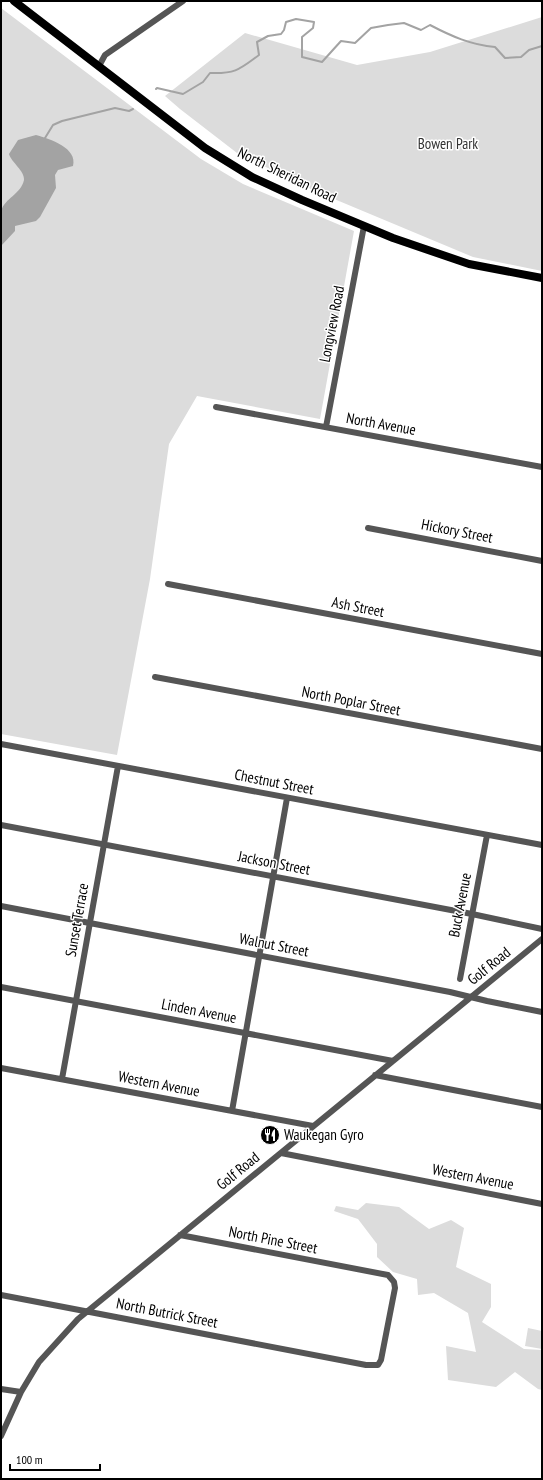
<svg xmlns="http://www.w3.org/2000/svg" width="543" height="1480" font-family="'PT Sans Narrow',sans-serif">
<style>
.green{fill:#dcdcdc}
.water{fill:#a3a3a3}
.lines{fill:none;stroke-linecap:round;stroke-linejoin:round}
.stream{stroke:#a3a3a3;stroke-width:2}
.minor{stroke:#555;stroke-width:6}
.major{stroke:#000;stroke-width:8}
.labels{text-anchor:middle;stroke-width:3;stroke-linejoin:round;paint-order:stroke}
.park-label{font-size:15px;fill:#333;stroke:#fff}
.street-label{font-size:15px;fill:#000;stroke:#fff}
.poi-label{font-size:15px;fill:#000;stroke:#fff;text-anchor:start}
</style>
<rect width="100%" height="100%" fill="#fff"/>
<path class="green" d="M1,8L201,159L243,184L354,231L320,419L197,396L169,444L150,579L117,755L1,734Z
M542,17V271L473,257L315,191L237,153L180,109L165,96L245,33L357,65L430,52Z
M366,1203L399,1207L429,1229L451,1220L464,1228L456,1267L491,1284V1307L482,1322L524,1349L542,1350V1390L538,1389L515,1372L496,1387L448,1380L446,1346L476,1352L468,1313L434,1293L418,1295L417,1279L393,1272L377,1257V1244L358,1219L334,1211L336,1206L358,1210Z
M528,1328L542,1331V1349L525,1346Z"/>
<path class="water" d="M36,135C50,139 78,148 73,166L58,170L55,175L56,188L40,217L36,221L15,226V231L1,246C1,235 0,221 1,211C5,198 21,194 24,180C25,171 11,162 9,154L18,140Z"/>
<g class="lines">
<path class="stream" d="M156,89L157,88L183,94L203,82L210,73C236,74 240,69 259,55L257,42L268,36L281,34L284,30L286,22L296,19L314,22L313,28L302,37V57L322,62L341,41L355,43L371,28L388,25L404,23L421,30L430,25C451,36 471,45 495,47L505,58L521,57L529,50L542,46
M45,138L53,125L62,121L115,108L129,111L133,109"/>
<path class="minor" d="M99,66L105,55L183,1
M216,407L542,467
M326,427L364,226
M368,528L542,561
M168,584L542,654
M155,677L542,749
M1,744L542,845
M1,825L472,914L542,929
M1,906L450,992L487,1001L542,1012
M460,979L487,835
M1,987L393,1061
M1,1068L313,1126
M375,1075L542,1107
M62,1079L118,766
M232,1111L287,798
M281,1153L542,1204
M1,1295L366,1365H378L381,1360L395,1288L394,1282L388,1275L180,1235
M1,1389L21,1392
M1,1436L21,1392L39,1362L78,1319L542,939"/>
<path class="major" d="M14,1L205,148L252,177L302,200L393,238L469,264L542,278"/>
</g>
<defs>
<g id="restaurant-disc" transform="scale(1)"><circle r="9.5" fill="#000" stroke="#fff"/><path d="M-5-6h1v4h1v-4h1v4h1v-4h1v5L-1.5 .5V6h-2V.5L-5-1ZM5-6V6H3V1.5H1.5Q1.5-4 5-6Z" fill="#fff"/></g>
</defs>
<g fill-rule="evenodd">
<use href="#restaurant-disc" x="270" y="1135"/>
</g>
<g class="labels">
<g class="park-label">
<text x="448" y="149">Bowen Park</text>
</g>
<g class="street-label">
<text transform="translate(287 175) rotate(26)" y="5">North Sheridan Road</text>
<text transform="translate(332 324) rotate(-79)" y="5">Longview Road</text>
<text transform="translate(381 424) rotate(10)" y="5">North Avenue</text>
<text transform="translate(457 531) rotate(11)" y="5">Hickory Street</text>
<text transform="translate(358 607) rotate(11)" y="5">Ash Street</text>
<text transform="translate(351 701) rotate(11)" y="5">North Poplar Street</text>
<text transform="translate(274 782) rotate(11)" y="5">Chestnut Street</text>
<text transform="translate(274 863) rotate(11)" y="5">Jackson Street</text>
<text transform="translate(460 905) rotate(-79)" y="5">Buck Avenue</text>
<text transform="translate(77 920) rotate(-80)" y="5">Sunset Terrace</text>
<text transform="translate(274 945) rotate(11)" y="5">Walnut Street</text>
<text transform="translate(489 966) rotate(-39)" y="5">Golf Road</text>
<text transform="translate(199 1011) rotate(11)" y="5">Linden Avenue</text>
<text transform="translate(159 1084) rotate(11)" y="5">Western Avenue</text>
<text transform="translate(238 1171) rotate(-39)" y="5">Golf Road</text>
<text transform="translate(473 1177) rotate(11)" y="5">Western Avenue</text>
<text transform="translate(273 1240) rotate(11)" y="5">North Pine Street</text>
<text transform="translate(167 1313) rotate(11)" y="5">North Butrick Street</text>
</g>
<g class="poi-label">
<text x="284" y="1140">Waukegan Gyro</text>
</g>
</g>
<rect width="543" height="1480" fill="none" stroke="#000000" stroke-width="4"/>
<path d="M10 1464v6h90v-6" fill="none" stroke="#000000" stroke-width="2"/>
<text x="16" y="1464" font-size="12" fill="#000000" stroke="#ffffff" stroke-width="3" paint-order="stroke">100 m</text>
</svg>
